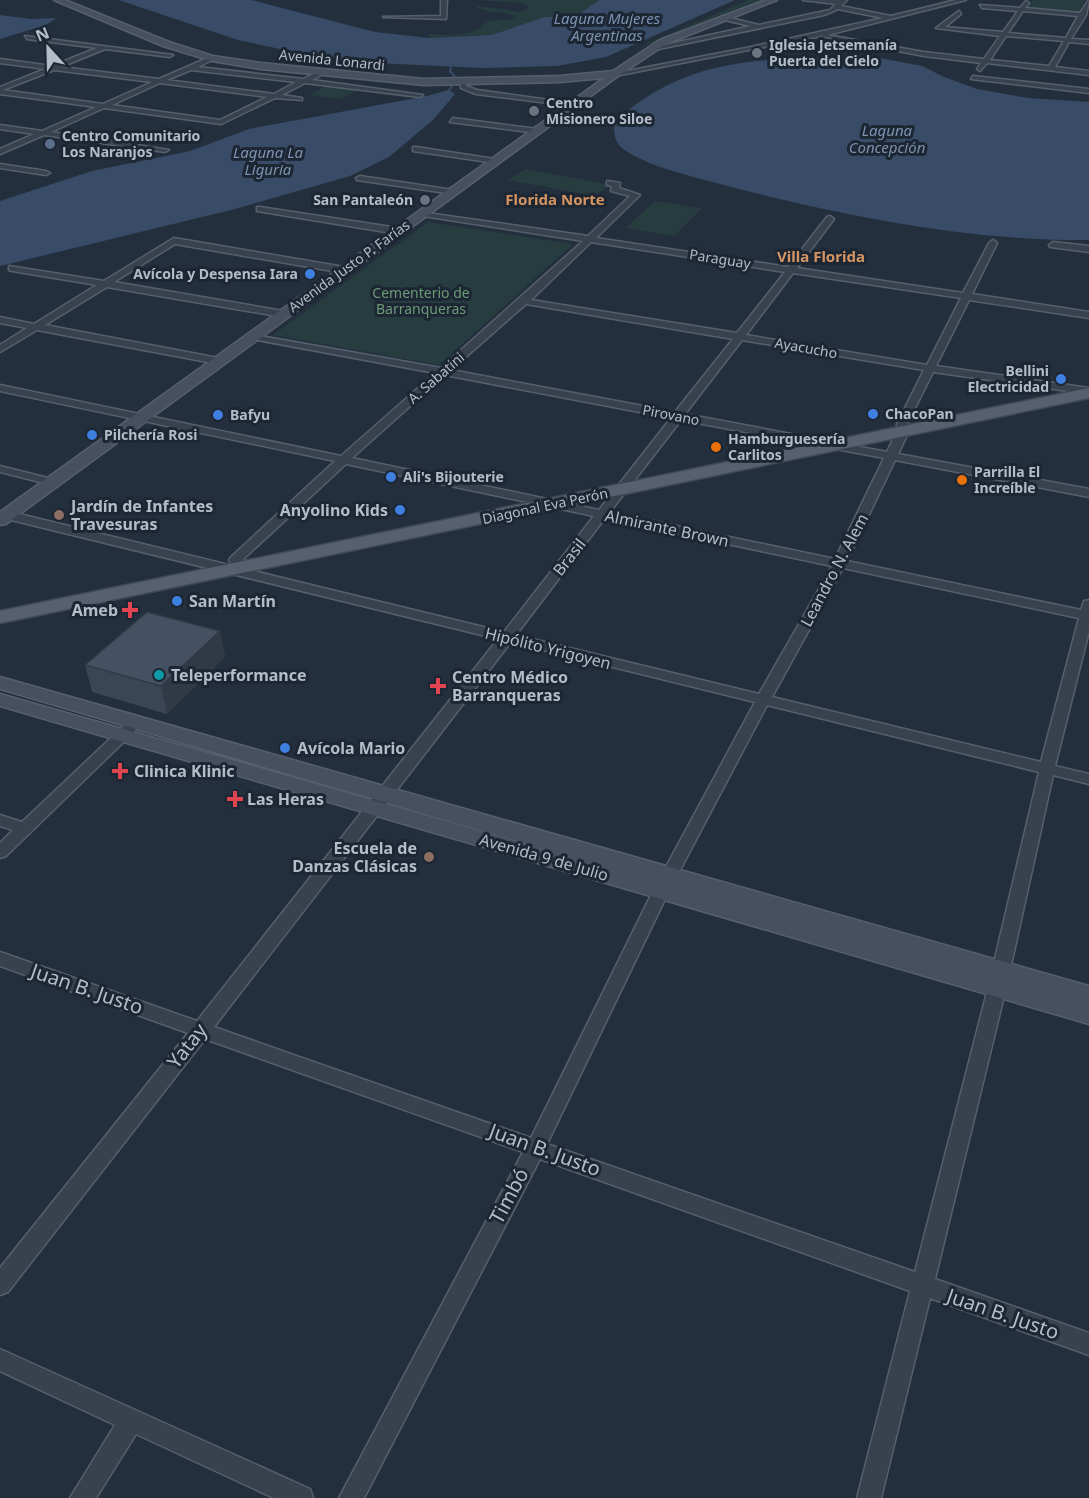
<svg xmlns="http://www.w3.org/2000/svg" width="1089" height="1498" font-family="'Noto Sans',sans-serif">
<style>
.green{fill:#263c3f}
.water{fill:#394c67}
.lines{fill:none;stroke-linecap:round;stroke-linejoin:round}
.stream{stroke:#394c67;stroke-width:2}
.street-casing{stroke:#565f6c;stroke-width:3}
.secondary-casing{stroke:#565f6c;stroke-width:3}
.primary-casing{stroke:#414a57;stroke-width:3}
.street{fill:#38414e;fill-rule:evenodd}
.secondary{fill:#465061;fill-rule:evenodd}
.primary{fill:#56606e;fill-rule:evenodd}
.wall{fill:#3b4654}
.shaded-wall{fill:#303945}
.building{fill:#455162;stroke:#303945;stroke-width:1.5}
.worship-dot{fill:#6b7280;stroke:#1d2633;stroke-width:2}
.service-dot{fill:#5c6f8a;stroke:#1d2633;stroke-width:2}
.shop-dot{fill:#3f7fe0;stroke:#1d2633;stroke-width:2}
.food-dot{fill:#e8710a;stroke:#1d2633;stroke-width:2}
.education-dot{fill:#8d6e63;stroke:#1d2633;stroke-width:2}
.health-dot{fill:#e0444e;stroke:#1d2633;stroke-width:2}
.culture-dot{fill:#0f9aa8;stroke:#1d2633;stroke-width:2}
.labels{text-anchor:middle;stroke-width:6;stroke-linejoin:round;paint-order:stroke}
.far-poi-label{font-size:14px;font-weight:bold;fill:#b4bcc9;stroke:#1d2633;text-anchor:start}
.far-street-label{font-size:14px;fill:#b4bcc9;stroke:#1d2633}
.far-park-label{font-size:14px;fill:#6b9a76;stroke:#1d2633}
.far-water-label{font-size:15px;font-style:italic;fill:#7c92b1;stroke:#1d2633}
.far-neighbourhood-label{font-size:15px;font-weight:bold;fill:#d59563;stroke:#1d2633}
.poi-label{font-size:16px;font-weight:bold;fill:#b4bcc9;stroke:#1d2633;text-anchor:start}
.street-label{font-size:16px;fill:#b4bcc9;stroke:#1d2633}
.near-street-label{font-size:20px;fill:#b4bcc9;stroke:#1d2633}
</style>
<rect width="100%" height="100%" fill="#242f3e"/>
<path class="green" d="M478,0H599L575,17H544L492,35L429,38L428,34C446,34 475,39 486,21L511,20L516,17C506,10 489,14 476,7L478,6L521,12L529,7L521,3Z
M749,0H766L654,43L642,45Z
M1033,0H1086L1078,14L1027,9Z
M326,86L358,90L342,99L309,95Z
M526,169L611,185L594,196L508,180Z
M655,201L702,208L674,236L625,228Z
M428,222L573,244L439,365L273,335Z"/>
<path class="water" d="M119,0H251L375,32L429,38L492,35L544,17H575L599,0H735L606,57L557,66L483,68L355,62L299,53L238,40Z
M0,15L31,19L56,18L46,25L0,39Z
M874,57L922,66L944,77L977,89L1028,98L1089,102V240C965,241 839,215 720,184C691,176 645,166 622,148C614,141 614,132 614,123C689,51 779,59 874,57Z
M449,90L455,94L433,120L389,157L350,176L235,209L0,266V201L92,171L190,151L249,129L427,96Z"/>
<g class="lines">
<path class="stream" d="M451,67L450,71L457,79
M449,90L453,85"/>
<g class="street-casing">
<path id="street" d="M441,0H447L446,19L383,17L441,16Z
M803,0H847L841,6L891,16L956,0H966L827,35L924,52L984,59L1000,36L936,28L959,11L961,14L945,27L1003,32L1018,11L982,8L980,5L1020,8L1026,1L1029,3L1025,8L1080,13L1089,0L1086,15L1071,39L1089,40V44L1069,42L1055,67L1089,71V75L987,63L980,71L977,69L981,63L924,56L821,36L615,76L612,74L746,48L883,18L838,9L824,15L654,50L651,48L751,26L720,19L722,16L759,25L830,10L836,4ZM1023,11L1078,16L1066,38L1008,33ZM1006,36L1064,41L1049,66L990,60Z
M25,36L173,55L170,57L105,49L61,67L159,79L212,56L214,59L198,67L303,79L321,71L323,74L312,80L423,95L420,97L305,83L282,95L302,98V100L275,98L221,124L104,108L51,132L169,150L165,152L44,135L0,154V149L34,134L0,129V125L42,131L96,107L0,94V87L45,69L0,63V59L52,66L97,48L27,39ZM54,70L152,82L103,104L3,90ZM191,70L296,82L274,94L167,80ZM160,83L267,97L220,120L112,105Z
M973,76L1089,89V93L971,79Z
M461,81H465L466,86L477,90L577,104L574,106L476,94L461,88Z
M453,118L537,129L541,131L537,133L450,122Z
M416,147L495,159L499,161L495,163L413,151V147Z
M0,164L46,171L50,173L46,175L0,168Z
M360,176L453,190L457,192L453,194L357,180L356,178Z
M607,181L620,183L619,188L640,195L596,238L788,267L827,217L830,216L834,219L797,268L963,293L989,243L993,240L997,243L972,294L1089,312V318L969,300L936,366L1089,388V394L933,372L907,424L908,433L898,454L1089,489V497L895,460L847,561L1081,610L1084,601L1089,600V631L1055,766L1089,774V784L1053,775L1006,988L935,1279L1089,1333V1355L930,1298L881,1498H857L910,1291L540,1159L364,1498H339L523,1152L205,1039L8,1292L0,1295V1268L188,1033L0,966V952L197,1021L498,639L3,518V512L7,511L504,632L594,516L346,464L239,563H231L229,560L231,557L335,461L0,391V385L341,456L435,373L252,339L249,338V334L441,368L583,241L423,216H420V212L588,236L630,196L611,191L612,186L607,185ZM591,242L785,272L737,333L531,300ZM793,273L961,298L927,365L746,335ZM526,304L733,339L675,412L451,370ZM742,340L924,370L897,424L896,433L887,452L685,414ZM445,375L671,418L599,510L352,458ZM681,420L884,458L835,559L610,512ZM605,518L832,566L759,694L516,635ZM843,568L1079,618L1041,762L772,697ZM511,642L755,702L653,891L531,1138L214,1027ZM767,705L1039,772L988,988L915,1272L547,1144L669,891Z
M260,207L398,228L402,231L398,234L257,211V207Z
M174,238L344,267L349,270L344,273L175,244L114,282L283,311L288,314L283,317L107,287L45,325L218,358L223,361L218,364L37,330L0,352V345L27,328L0,323V317L34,324L97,285L12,271L9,270V266L104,281Z
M1053,242L1089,246V252L1050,247L1049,245Z
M0,466L56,480L58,482L52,485L0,472Z
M136,717L141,719L143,722L141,725L6,856L0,858V843L13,830L0,826V815L22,822L131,719Z
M0,1349L310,1489L313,1498H274L136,1434L96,1498H70L115,1425L0,1371Z"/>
</g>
<g class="secondary-casing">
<path id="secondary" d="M54,0H65L169,42L213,56L261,63L424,79L560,76L613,71L660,40L766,0H777L666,44L618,76L6,524L0,525V512L604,78L560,82L424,85L261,69L212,61L163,46Z
M0,677L1089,986V1024L0,706V694L575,858L0,689Z"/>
</g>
<g class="primary-casing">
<path id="primary" d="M1089,388V398L0,623V611Z"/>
</g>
<use href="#street" class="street"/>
<use href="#secondary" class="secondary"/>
<use href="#primary" class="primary"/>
</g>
<path class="wall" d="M220,631L225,657L167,714L92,692L85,665Z"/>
<path class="shaded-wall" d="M220,631L225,657L167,714L161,686Z"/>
<path class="building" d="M147,612L220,631L161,686L85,665Z"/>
<g class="worship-dot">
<circle cx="757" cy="53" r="6"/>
<circle cx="534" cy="111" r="6"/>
<circle cx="425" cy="200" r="6"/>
</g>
<circle class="service-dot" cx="50" cy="144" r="6"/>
<g class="shop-dot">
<circle cx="310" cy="274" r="6"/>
<circle cx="1061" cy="379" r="6"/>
<circle cx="873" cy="414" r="6"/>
<circle cx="218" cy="415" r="6"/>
<circle cx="92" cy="435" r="6"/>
<circle cx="391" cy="477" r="6"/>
<circle cx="400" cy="510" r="6"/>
<circle cx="177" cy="601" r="6"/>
<circle cx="285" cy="748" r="6"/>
</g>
<g class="food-dot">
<circle cx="716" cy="447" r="6"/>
<circle cx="962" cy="480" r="6"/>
</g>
<g class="education-dot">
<circle cx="59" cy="515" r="6"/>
<circle cx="429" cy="857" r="6"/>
</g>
<g class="health-dot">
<path d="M127 601h6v6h6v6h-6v6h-6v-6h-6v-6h6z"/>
<path d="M435 677h6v6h6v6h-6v6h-6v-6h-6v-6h6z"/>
<path d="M117 762h6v6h6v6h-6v6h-6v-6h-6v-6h6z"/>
<path d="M232 790h6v6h6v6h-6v6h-6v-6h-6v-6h6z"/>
</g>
<circle class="culture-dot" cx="159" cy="675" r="6"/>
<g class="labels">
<g class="far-poi-label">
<text x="769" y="50">Iglesia Jetsemanía<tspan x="769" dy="16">Puerta del Cielo</tspan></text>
<text x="546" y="108">Centro<tspan x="546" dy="16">Misionero Siloe</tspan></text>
<text x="62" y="141">Centro Comunitario<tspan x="62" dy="16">Los Naranjos</tspan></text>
<text x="413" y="205" text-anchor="end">San Pantaleón</text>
<text x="298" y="279" text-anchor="end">Avícola y Despensa Iara</text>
<text x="1049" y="376" text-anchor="end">Bellini<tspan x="1049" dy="16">Electricidad</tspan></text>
<text x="885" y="419">ChacoPan</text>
<text x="230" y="420">Bafyu</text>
<text x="104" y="440">Pilchería Rosi</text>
<text x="728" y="444">Hamburguesería<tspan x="728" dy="16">Carlitos</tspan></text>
<text x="974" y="477">Parrilla El<tspan x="974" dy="16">Increíble</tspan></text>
<text x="403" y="482">Ali's Bijouterie</text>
</g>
<g class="far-street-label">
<text transform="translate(332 60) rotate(6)" y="5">Avenida Lonardi</text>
<text transform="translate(720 259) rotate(9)" y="5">Paraguay</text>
<text transform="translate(349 266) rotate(-36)" y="5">Avenida Justo P. Farías</text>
<text transform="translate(806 348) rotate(10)" y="5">Ayacucho</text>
<text transform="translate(436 378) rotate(-41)" y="5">A. Sabatini</text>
<text transform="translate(671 415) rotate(11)" y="5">Pirovano</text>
<text transform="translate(545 506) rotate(-12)" y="5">Diagonal Eva Perón</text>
</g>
<g class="far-park-label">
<text x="421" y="298">Cementerio de<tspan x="421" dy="16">Barranqueras</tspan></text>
</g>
<g class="far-water-label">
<text x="607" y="24">Laguna Mujeres<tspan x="607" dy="17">Argentinas</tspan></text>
<text x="887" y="136">Laguna<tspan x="887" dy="17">Concepción</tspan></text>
<text x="268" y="158">Laguna La<tspan x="268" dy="17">Liguria</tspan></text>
</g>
<g class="far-neighbourhood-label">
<text x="555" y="205">Florida Norte</text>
<text x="821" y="262">Villa Florida</text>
</g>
<g class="poi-label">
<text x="71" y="512">Jardín de Infantes<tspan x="71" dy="18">Travesuras</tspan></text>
<text x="388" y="516" text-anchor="end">Anyolino Kids</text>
<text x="189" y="607">San Martín</text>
<text x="118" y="616" text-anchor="end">Ameb</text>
<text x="171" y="681">Teleperformance</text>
<text x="452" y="683">Centro Médico<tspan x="452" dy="18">Barranqueras</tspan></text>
<text x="297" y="754">Avícola Mario</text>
<text x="134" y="777">Clinica Klinic</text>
<text x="247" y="805">Las Heras</text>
<text x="417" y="854" text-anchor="end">Escuela de<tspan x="417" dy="18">Danzas Clásicas</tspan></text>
</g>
<g class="street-label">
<text transform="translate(667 528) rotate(12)" y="6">Almirante Brown</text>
<text transform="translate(569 557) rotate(-52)" y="6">Brasil</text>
<text transform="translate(834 570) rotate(-62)" y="6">Leandro N. Alem</text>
<text transform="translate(548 648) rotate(14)" y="6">Hipólito Yrigoyen</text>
<text transform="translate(544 857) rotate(16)" y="6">Avenida 9 de Julio</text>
</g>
<g class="near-street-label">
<text transform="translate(87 989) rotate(19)" y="7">Juan B. Justo</text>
<text transform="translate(187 1046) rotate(-52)" y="7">Yatay</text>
<text transform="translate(545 1150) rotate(20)" y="7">Juan B. Justo</text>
<text transform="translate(509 1196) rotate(-62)" y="7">Timbó</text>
<text transform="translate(1003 1314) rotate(19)" y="7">Juan B. Justo</text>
</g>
</g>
<g transform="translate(48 48) rotate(338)" stroke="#1d2633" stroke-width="4.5" paint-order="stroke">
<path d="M0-4.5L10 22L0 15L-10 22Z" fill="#b4bcc9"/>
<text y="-9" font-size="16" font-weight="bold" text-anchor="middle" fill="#b4bcc9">N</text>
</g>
</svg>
